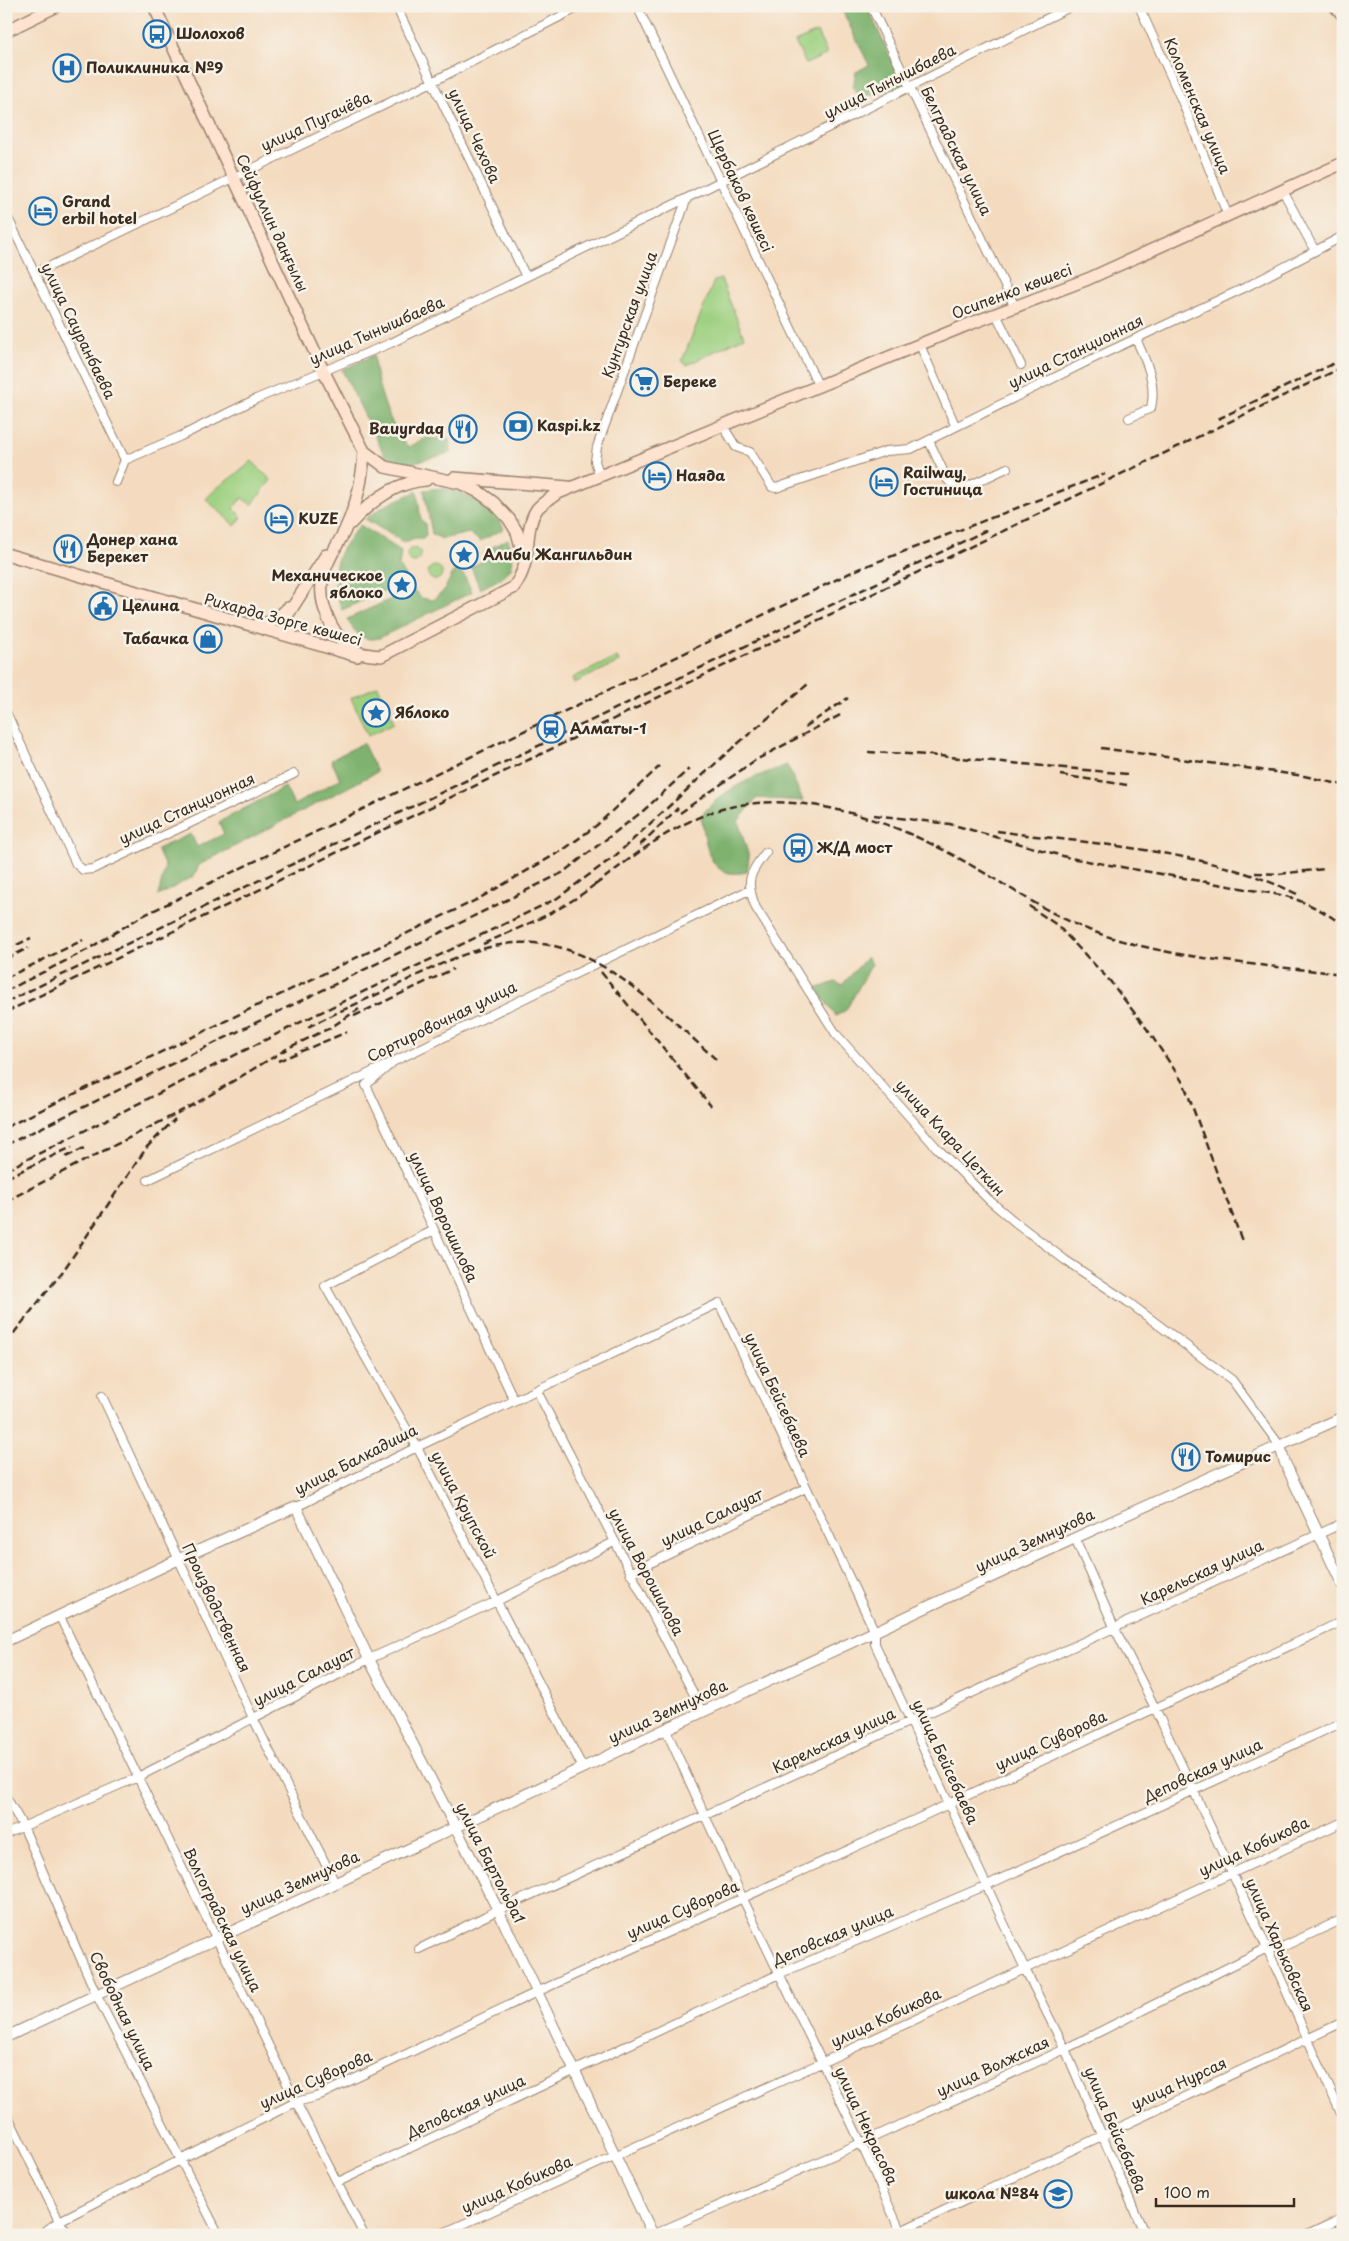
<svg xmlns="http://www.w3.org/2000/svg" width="1349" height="2241" font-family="'Playpen Sans',sans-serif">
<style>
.green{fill:#9dd080;stroke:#6c7d4f}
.forest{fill:#7eb26e;stroke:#5c6e46}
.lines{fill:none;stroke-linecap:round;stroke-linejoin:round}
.minor-casing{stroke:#98826e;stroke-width:10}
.tertiary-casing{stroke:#98826e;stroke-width:12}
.secondary-casing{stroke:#98826e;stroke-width:14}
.minor{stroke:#fff;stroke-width:8}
.tertiary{stroke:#fff;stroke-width:10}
.secondary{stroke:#fee3d1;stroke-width:11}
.rail{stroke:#3b2a1e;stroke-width:2.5;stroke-dasharray:8 4;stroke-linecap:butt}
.labels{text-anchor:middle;stroke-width:5;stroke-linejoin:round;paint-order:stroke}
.poi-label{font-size:15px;font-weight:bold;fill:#3b2a1e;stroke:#f7f3e8;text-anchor:start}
.street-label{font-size:15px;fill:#3b2a1e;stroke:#f7f3e8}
</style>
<rect width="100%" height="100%" fill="#f7f3e8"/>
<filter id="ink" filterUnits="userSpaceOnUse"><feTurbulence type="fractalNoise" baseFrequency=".02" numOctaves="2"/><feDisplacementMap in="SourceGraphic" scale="10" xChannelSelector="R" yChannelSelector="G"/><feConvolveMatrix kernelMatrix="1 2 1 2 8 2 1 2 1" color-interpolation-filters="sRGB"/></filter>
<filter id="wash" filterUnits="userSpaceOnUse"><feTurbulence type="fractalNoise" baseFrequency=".0096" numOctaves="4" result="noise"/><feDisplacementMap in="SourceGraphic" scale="20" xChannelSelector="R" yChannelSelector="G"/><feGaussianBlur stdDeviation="1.12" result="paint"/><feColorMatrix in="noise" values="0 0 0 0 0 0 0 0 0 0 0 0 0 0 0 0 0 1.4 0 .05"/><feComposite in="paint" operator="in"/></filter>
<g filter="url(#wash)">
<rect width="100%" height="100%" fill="#f4dbbf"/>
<path class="green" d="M817,32L827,54L806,64L795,42Z
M721,279L744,337L687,365L682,361L714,281Z
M252,461L271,480L252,505L242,498L233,508L242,517L235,526L206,499C221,482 236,476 252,461Z
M407 555a7 7 0 1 1 14 0a7 7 0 1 1-14 0Z
M428 573a7 7 0 1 1 14 0a7 7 0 1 1-14 0Z
M617,657L619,662L574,683L572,678Z
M378,686L394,723L368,736L351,698Z"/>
<path class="forest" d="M840,6H867L903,85L861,98L853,88L856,72L869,65Z
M374,355C373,376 392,435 409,447L426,438L449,439L450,453L411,463L386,458L342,370Z
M442,488C468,493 493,503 504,529L480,541L469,533L442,539L432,534L424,490Z
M417,491L421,520L425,523L426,535L423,539H412L405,543L365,519L384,506Z
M360,525L401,551L399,566L407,580L342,610C328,571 334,556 360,525Z
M508,539C520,571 508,575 480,589L471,567L483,561L485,551Z
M454,571L464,575L472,592L379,638C362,642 355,633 347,619L413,589L421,598L432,600L443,592Z
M363,743L377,772L199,865L194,876L158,896L165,867L157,849L191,834L197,847L224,834L219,822L285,787L294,805L340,779L331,760Z
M787,765L803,801L757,798L738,821L749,857L747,872C707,881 707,846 701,816C725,786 753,778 787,765Z
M867,957L872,964L846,1010L836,1016L816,989L835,982L842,985Z"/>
</g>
<g filter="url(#ink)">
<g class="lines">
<g class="minor-casing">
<path id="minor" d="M396,6L526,277
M637,6L819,387
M871,6L1015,307
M1139,6L1182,101L1228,216
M1283,191L1315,251L1343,236
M6,214L125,460
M36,273L432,82L581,6
M996,314L1021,365
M920,345L955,425
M1129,418L1151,408C1157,383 1146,361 1136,339
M723,426L736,447L750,452L772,487L776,488L886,451L911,449L1088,361L1244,288L1315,251
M929,441L947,479L958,491L1007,468
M600,477L595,461L597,447L687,198L1072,6
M116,482L125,460L181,436L256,399L391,343L687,198
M1342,514H1343
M6,712L76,864L83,870L93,869L294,774
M766,852C749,874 745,881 756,908L836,1034L936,1147L989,1200L1015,1222L1065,1260L1128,1302L1232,1380L1280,1446
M391,1064L366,1085L514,1400
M148,1180L749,890
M434,1230L325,1286L417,1447L583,1768
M537,1391L703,1712
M102,1396L253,1718L335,1883
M296,1507L417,1447L719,1303L875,1632V1644L1025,1969L1065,2049L1145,2235
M1075,1538L1115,1629L1155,1708L1267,1948L1343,2118
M630,1573L806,1488
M59,1615L296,2102L364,2235
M666,1730L743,1899L861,2143L902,2235
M6,1797L23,1826L97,1996L219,2235
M6,1834L138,1777L369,1659L497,1601L614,1542
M419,1949L498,1910L1343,1523
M6,2112L59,2221L69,2235
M338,2182L779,1974L987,1885L1343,1722
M40,2235L59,2221L296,2102L316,2097L537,1992L925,1815L1343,1621
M439,2235L821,2063L1343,1822
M652,2235L861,2143L1065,2049L1267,1948H1280L1343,1919
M892,2235L1343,2022
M1307,2235L1343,2218"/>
</g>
<g class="tertiary-casing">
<path id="tertiary" d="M1280,1446L1285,1463L1343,1586
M6,1641L177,1560L296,1507L369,1659L498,1910L653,2235
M6,2037L1075,1538L1343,1417"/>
</g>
<g class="secondary-casing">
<path id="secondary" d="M154,6L323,370L364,451L385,467L460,483L479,492L494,503L509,519L517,532L524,558
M1335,6L1343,15
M6,31L57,6
M364,451C363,480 357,505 344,532C337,546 326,561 323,577C317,603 333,641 358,652C365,655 373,655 381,656L513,588C534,562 522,531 537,509C542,503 550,499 556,494L967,325L1088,279L1343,163
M454,478L568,487
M351,523C371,501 395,482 426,480
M6,554L357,656
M254,626L274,621L288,608
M295,638L286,630L285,619L326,555"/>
</g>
<use href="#minor" class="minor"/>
<use href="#tertiary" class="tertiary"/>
<use href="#secondary" class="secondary"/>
<path class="rail" d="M1218,419L1343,359
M805,727L848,698
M1101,748L1304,776L1343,785
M868,752L929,755L1128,774
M1060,775L1127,785
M680,813L754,761L842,714
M874,815L950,824L1070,858L1286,896C1307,903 1326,911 1343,926
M997,831C1096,845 1206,849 1297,894
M640,845L678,808
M1255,873L1278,874L1325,869
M595,885C631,858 665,830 707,814C792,782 895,821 969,864C1008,886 1047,913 1089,930C1169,960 1258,964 1343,974
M1029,906L1057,925L1110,981L1147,1029L1184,1084L1242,1241
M483,944C523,926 565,910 599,881
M6,950L31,938
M6,959L28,948
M601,972L711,1106
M6,978L83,940
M6,991L85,951L142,916L856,570L1105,474
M6,1002L989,529
M6,1012L1343,367
M354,1016L453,969
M308,1027C335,1013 363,1001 391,988C453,958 511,924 581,955C632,978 678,1026 719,1062
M278,1061L347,1032
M6,1127L478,899L563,850L597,825L660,766
M6,1145L562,873L643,811L689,769
M66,1157L84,1148
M6,1170L313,1016L556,899L615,856L728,752L808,684
M6,1178L72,1147
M6,1201L195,1104L290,1047L330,1028L359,1009
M6,1343L63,1271L147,1147L175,1119"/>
</g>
</g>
<defs>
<g id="bus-ring" transform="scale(1.4375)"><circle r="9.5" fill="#f7f3e8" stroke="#1f6fb2" stroke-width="1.5"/><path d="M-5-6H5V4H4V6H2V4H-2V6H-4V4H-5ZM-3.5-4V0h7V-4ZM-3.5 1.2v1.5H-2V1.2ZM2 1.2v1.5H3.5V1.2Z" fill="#1f6fb2"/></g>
<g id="hospital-ring" transform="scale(1.4375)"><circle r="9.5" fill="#f7f3e8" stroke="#1f6fb2" stroke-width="1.5"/><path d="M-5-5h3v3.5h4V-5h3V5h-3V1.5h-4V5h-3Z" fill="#1f6fb2"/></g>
<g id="hotel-ring" transform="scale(1.4375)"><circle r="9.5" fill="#f7f3e8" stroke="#1f6fb2" stroke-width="1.5"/><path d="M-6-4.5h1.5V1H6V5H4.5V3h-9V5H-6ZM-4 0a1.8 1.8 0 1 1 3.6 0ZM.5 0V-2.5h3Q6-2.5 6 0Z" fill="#1f6fb2"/></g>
<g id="supermarket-ring" transform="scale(1.4375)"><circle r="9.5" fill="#f7f3e8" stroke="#1f6fb2" stroke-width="1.5"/><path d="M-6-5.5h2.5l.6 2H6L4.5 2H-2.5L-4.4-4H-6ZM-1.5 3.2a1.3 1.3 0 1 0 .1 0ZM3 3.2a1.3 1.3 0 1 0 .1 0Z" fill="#1f6fb2"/></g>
<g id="bank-ring" transform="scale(1.4375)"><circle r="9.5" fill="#f7f3e8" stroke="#1f6fb2" stroke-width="1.5"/><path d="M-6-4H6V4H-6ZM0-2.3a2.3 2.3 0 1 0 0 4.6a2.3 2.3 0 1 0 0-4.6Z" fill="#1f6fb2"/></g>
<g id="restaurant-ring" transform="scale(1.4375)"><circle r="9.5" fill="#f7f3e8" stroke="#1f6fb2" stroke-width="1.5"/><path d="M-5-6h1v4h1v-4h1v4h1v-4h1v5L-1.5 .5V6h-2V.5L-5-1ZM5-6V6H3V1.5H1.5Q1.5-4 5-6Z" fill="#1f6fb2"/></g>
<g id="sight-ring" transform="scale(1.4375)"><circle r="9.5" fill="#f7f3e8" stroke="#1f6fb2" stroke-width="1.5"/><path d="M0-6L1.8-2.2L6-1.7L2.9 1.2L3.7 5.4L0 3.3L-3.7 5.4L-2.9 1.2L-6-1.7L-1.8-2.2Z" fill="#1f6fb2"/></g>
<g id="civic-ring" transform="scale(1.4375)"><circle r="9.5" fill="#f7f3e8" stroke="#1f6fb2" stroke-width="1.5"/><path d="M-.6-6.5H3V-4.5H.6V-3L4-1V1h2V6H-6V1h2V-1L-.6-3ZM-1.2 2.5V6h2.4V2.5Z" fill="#1f6fb2"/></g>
<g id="shop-ring" transform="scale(1.4375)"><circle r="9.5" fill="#f7f3e8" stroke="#1f6fb2" stroke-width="1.5"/><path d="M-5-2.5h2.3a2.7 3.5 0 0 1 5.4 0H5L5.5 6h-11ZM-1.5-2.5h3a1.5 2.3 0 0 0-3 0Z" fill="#1f6fb2"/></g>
<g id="station-ring" transform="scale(1.4375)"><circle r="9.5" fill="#f7f3e8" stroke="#1f6fb2" stroke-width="1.5"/><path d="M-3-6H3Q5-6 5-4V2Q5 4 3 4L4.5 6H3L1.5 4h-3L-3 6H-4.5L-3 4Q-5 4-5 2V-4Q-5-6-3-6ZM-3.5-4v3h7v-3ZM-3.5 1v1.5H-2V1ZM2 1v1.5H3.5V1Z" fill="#1f6fb2"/></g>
<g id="school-ring" transform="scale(1.4375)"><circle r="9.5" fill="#f7f3e8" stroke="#1f6fb2" stroke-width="1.5"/><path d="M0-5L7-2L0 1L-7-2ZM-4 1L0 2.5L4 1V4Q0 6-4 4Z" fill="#1f6fb2"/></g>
</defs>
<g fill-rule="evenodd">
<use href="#bus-ring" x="157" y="34"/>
<use href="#hospital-ring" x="67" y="68"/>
<use href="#hotel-ring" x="43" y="211"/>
<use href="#supermarket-ring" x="644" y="382"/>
<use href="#bank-ring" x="518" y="426"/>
<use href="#restaurant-ring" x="463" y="429"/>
<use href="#hotel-ring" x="657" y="476"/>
<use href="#hotel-ring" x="884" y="482"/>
<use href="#hotel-ring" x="279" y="519"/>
<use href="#restaurant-ring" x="68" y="549"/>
<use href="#sight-ring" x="464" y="555"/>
<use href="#sight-ring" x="402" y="585"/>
<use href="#civic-ring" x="103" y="606"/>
<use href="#shop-ring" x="208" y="639"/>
<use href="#sight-ring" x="376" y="713"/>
<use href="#station-ring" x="551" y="729"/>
<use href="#bus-ring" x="798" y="848"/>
<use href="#restaurant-ring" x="1186" y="1457"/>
<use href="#school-ring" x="1058" y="2194"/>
</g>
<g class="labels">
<g class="poi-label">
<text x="176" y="39">Шолохов</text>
<text x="86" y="73">Поликлиника №9</text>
<text x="62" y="207">Grand<tspan x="62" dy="17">erbil hotel</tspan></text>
<text x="663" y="387">Береке</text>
<text x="537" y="431">Kaspi.kz</text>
<text x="444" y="434" text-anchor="end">Bauyrdaq</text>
<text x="903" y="478">Railway,<tspan x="903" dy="17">Гостиница</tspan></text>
<text x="676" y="481">Наяда</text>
<text x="298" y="524">KUZE</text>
<text x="87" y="545">Донер хана<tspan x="87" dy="17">Берекет</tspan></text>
<text x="483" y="560">Алиби Жангильдин</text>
<text x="383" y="581" text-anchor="end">Механическое<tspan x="383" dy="17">яблоко</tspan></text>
<text x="122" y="611">Целина</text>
<text x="189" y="644" text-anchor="end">Табачка</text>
<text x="395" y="718">Яблоко</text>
<text x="570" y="734">Алматы-1</text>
<text x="817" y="853">Ж/Д мост</text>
<text x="1205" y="1462">Томирис</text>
<text x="1039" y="2199" text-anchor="end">школа №84</text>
</g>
<g class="street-label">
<text transform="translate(890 82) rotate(-27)" y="5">улица Тынышбаева</text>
<text transform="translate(1197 106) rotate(67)" y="5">Коломенская улица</text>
<text transform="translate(316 122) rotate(-25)" y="5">улица Пугачёва</text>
<text transform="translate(474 136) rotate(65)" y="5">улица Чехова</text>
<text transform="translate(956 151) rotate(64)" y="5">Белградская улица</text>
<text transform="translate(740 191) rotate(65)" y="5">Щербаков көшесі</text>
<text transform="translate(272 223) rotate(65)" y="5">Сейфуллин даңғылы</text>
<text transform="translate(1012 292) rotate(-21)" y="5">Осипенко көшесі</text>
<text transform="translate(630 315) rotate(-70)" y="5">Кунгурская улица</text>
<text transform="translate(78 331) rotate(64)" y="5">улица Сауранбаева</text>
<text transform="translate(377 331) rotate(-24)" y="5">улица Тынышбаева</text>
<text transform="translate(1076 352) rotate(-26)" y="5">улица Станционная</text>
<text transform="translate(283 620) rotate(15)" y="5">Рихарда Зорге көшесі</text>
<text transform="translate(187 809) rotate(-25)" y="5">улица Станционная</text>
<text transform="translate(442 1022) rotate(-26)" y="5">Сортировочная улица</text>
<text transform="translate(950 1138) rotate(47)" y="5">улица Клара Цеткин</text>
<text transform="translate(443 1217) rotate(65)" y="5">улица Ворошилова</text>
<text transform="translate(777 1395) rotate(65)" y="5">улица Бейсебаева</text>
<text transform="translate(356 1460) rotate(-27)" y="5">улица Балкадиша</text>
<text transform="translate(463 1505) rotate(62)" y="5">улица Крупской</text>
<text transform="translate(712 1518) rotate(-26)" y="5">улица Салауат</text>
<text transform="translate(1035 1541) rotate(-25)" y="5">улица Земнухова</text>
<text transform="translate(646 1572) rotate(62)" y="5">улица Ворошилова</text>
<text transform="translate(1202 1573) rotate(-25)" y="5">Карельская улица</text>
<text transform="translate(216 1608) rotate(65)" y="5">Производственная</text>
<text transform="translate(304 1677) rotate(-27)" y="5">улица Салауат</text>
<text transform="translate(668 1712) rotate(-25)" y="5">улица Земнухова</text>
<text transform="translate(834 1741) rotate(-25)" y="5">Карельская улица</text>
<text transform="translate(1051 1741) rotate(-25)" y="5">улица Суворова</text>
<text transform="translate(945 1762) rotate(65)" y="5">улица Бейсебаева</text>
<text transform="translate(1203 1771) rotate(-25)" y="5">Деповская улица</text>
<text transform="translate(1254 1847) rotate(-25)" y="5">улица Кобикова</text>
<text transform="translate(490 1863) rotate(63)" y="5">улица Бартольда1</text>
<text transform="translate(300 1883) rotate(-25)" y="5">улица Земнухова</text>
<text transform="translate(683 1910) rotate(-24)" y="5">улица Суворова</text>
<text transform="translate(222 1920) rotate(64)" y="5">Волгоградская улица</text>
<text transform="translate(833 1936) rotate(-23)" y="5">Деповская улица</text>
<text transform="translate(1279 1945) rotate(66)" y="5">улица Харьковская</text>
<text transform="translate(122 2011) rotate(64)" y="5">Свободная улица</text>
<text transform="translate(886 2018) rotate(-25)" y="5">улица Кобикова</text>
<text transform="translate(993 2067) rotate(-25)" y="5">улица Волжская</text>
<text transform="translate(316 2080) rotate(-24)" y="5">улица Суворова</text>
<text transform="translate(1179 2084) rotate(-25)" y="5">улица Нурсая</text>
<text transform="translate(466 2107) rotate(-25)" y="5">Деповская улица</text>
<text transform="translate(866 2126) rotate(65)" y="5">улица Некрасова</text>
<text transform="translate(1115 2130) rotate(67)" y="5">улица Бейсебаева</text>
<text transform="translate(517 2185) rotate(-24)" y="5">улица Кобикова</text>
</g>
</g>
<rect width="1349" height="2241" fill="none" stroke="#f7f3e8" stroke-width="25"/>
<path d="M1156 2198v8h138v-8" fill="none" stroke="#3b2a1e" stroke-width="2.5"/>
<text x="1164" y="2198" font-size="15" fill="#3b2a1e" stroke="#f7f3e8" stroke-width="4" paint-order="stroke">100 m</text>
</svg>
